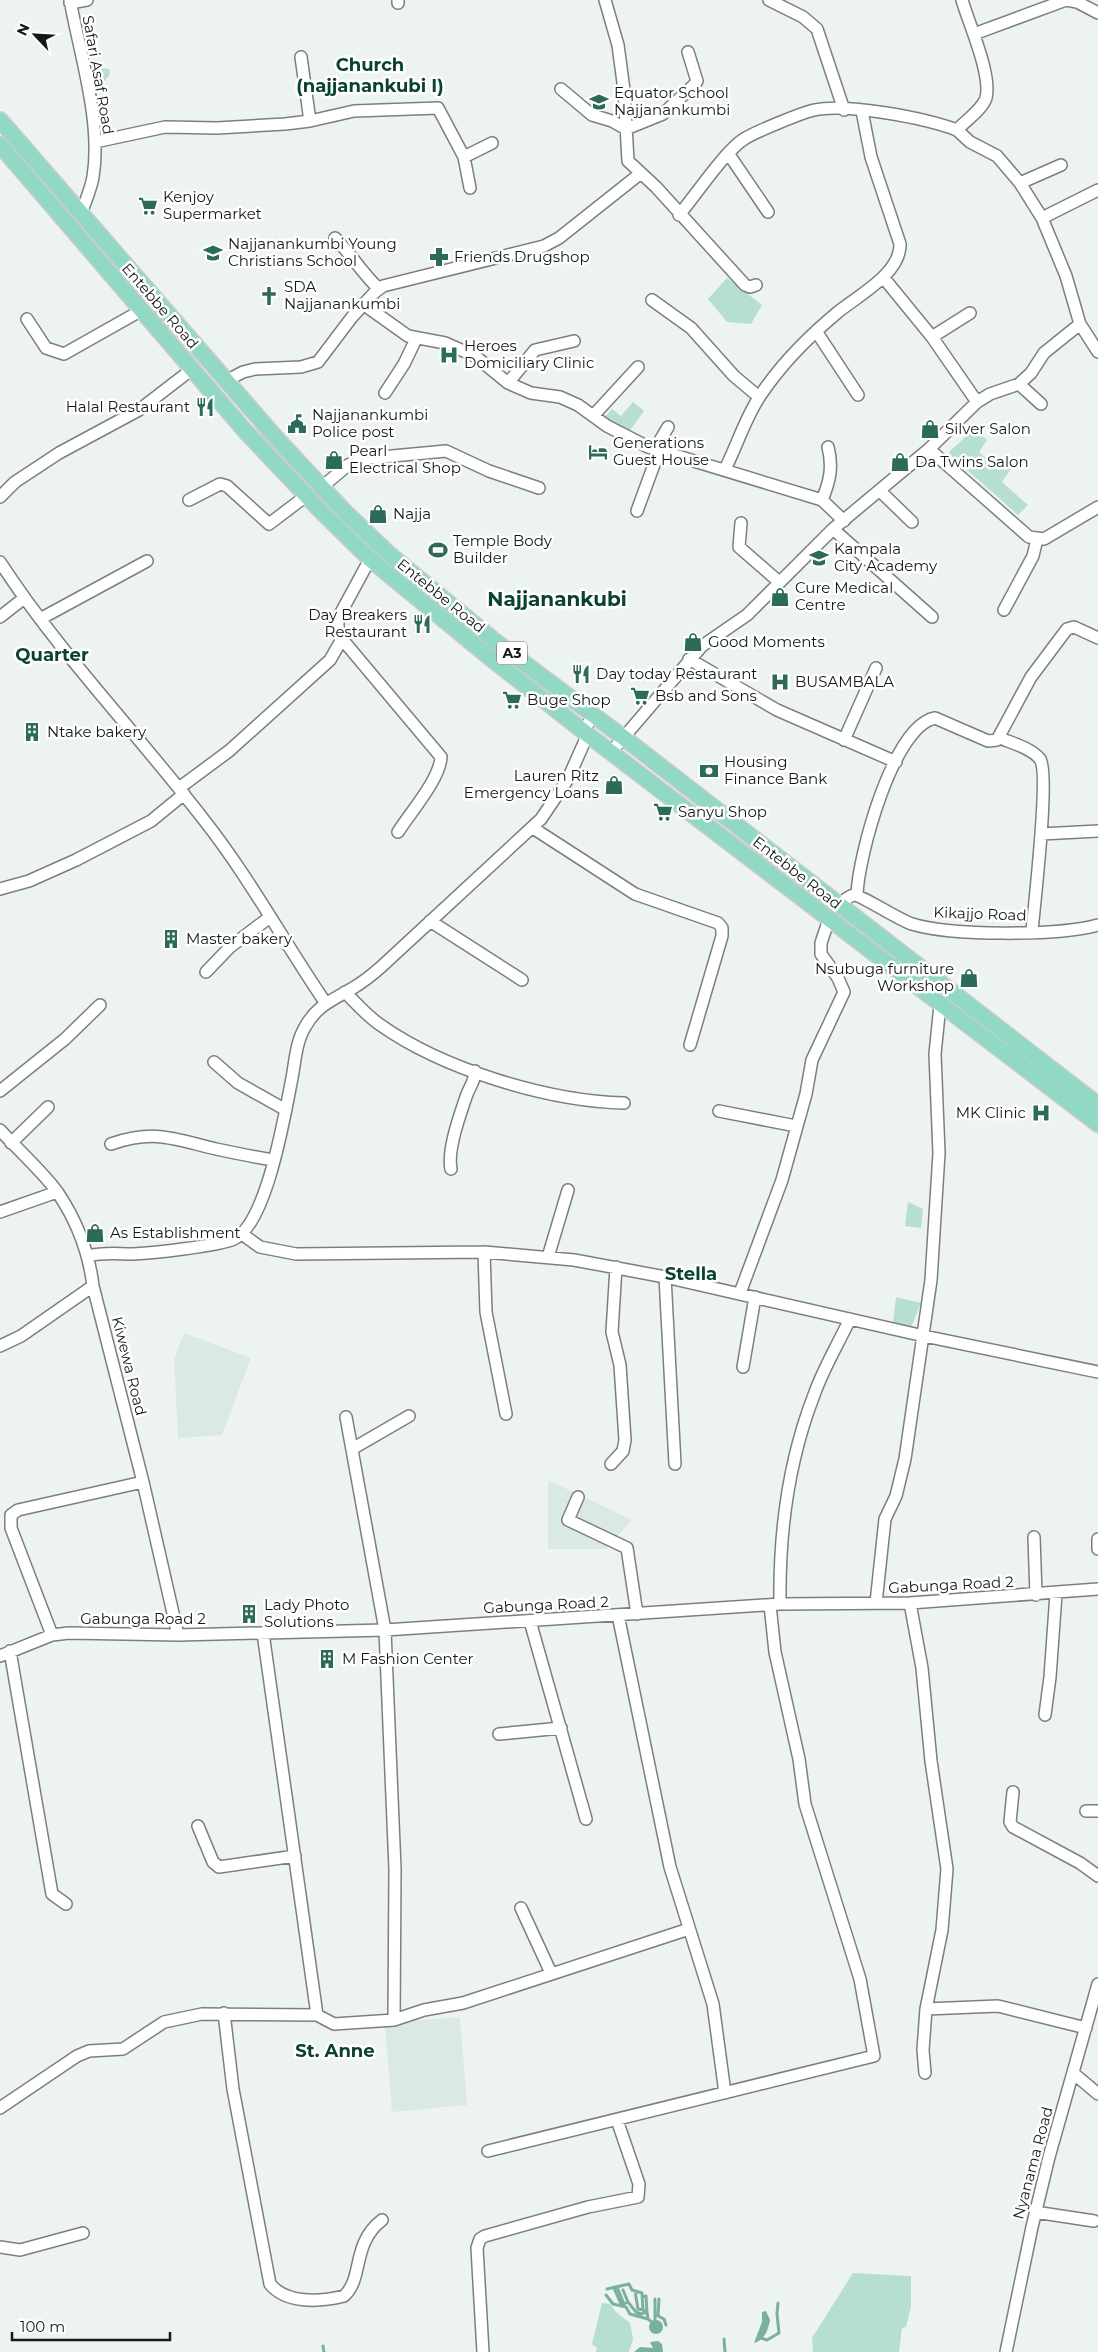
<svg xmlns="http://www.w3.org/2000/svg" width="1098" height="2352" font-family="Montserrat,sans-serif">
<style>
.built{fill:#dae9e3}
.green{fill:#b6dfd0}
.water{fill:#7ab09e}
.lines{fill:none;stroke-linecap:round;stroke-linejoin:round}
.stream{stroke:#7ab09e;stroke-width:3}
.minor-casing{stroke:#7b807e;stroke-width:14}
.major-casing{stroke:#ccc;stroke-width:18}
.minor{stroke:#fff;stroke-width:11}
.major{stroke:#91d9c5;stroke-width:15}
.labels{text-anchor:middle;stroke-width:5;stroke-linejoin:round;paint-order:stroke}
.shield{fill:#fff;stroke:#5c5d5d;stroke-width:1}
.shield-label{font-size:14px;font-weight:bold;fill:#161818}
.street-label{font-size:15px;fill:#161818;stroke:#fff}
.poi-label{font-size:15px;fill:#161818;stroke:#fff;text-anchor:start}
.quarter-label{font-size:18px;font-weight:bold;fill:#0a4133;stroke:#fff}
.district-label{font-size:20px;font-weight:bold;fill:#0a4133;stroke:#fff}
</style>
<rect width="100%" height="100%" fill="#edf3f1"/>
<path class="built" d="M184,1333L251,1358L222,1435L178,1438L174,1359Z
M548,1480L632,1520L606,1549H548Z
M460,2017L467,2105L392,2112L385,2023Z"/>
<path class="green" d="M101,68L109,69L110,74L94,97L90,72Z
M727,278L762,305L751,324L727,322L708,299Z
M633,402L644,411L628,433L604,418L612,409L621,416Z
M974,429L987,440L979,452L993,464L1013,466L1002,482L1028,505L1018,515L948,453Z
M908,1202L923,1209L921,1228L905,1226Z
M896,1297L921,1303L911,1327L893,1323Z
M853,2273L911,2276V2306L906,2327L902,2328L899,2352H813L812,2338Z
M602,2303L610,2304L617,2313L630,2323L633,2339L629,2352H596L597,2348L592,2344Z"/>
<path class="water" d="M766,2311L770,2320C768,2330 765,2340 754,2343L762,2322V2312Z
M649 2327a7 7 0 1 1 14 0a7 7 0 1 1-14 0Z
M658,2341L662,2344L663,2352H634L640,2347L653,2348L650,2342Z"/>
<g class="lines">
<path class="stream" d="M617,2287L624,2304L628,2302L636,2312L641,2314L647,2312L646,2296L642,2297
M614,2288L621,2304H624
M607,2289L629,2284L632,2290L642,2293L643,2310L647,2312L648,2319L653,2323
M623,2290L628,2302
M635,2291L638,2309L643,2310
M606,2295L613,2304L626,2307L630,2314L648,2319
M655,2299V2322
M659,2299L658,2316L664,2319L666,2325
M761,2338L767,2340L779,2333L777,2314L778,2303
M724,2339L725,2352
M323,2346L324,2352"/>
<g class="minor-casing">
<path id="minor" d="M70,0C80,55 102,122 93,177C91,189 85,202 81,214
M398,0V3
M605,0L618,45L624,90L628,161L656,187L745,285L750,287L756,285
M769,0L803,17L817,29L844,110
M70,3L87,0
M974,34L1066,0L1077,2L1098,13
M301,57L310,121
M561,89L592,115L612,121L626,129L663,114L695,84L697,81L688,52
M957,130L970,142L997,156L1020,183L1042,218L1066,276L1080,324L1098,352
M95,142L165,127L217,128L285,124L310,121L354,111L438,108L464,157L492,143
M728,153L768,212
M464,157L470,188
M1020,183L1061,165
M679,215C695,196 725,151 744,139C755,132 801,113 814,110C847,103 925,118 957,130C965,121 982,110 986,98C992,75 969,24 962,0
M1042,218L1098,190
M335,238C351,254 362,273 379,289
M883,277L932,337L977,402
M652,300L691,328L734,376L759,397
M363,304L408,336L445,343L475,356L508,383L535,350L574,341
M27,319L46,348L64,354L142,310
M816,331L858,395
M932,337L970,313
M226,381L243,372L255,369L301,367L318,362L352,317L375,292L383,286L544,246L559,238L641,173
M508,383L531,393L560,397L578,405L607,426L648,447L822,500L844,521
M1019,384L1031,373L1044,353L1080,324
M385,393L404,364L416,339
M593,416L638,367
M655,449L668,427
M929,449L1029,537L1044,539L1098,507
M725,469C737,446 745,418 760,396C781,364 808,337 838,312C859,295 901,273 900,244L871,157L862,111
M322,487L348,465L360,459L446,451L489,471L539,488
M880,491L912,522
M0,497L15,482L59,453L139,410L191,370
M189,500L220,484L227,486L269,524L306,496
M822,500C830,481 833,467 828,447
M637,511L659,451
M741,523L739,547L778,581
M833,529L932,617
M370,559L338,618V630L342,639L441,757C440,779 410,813 398,832
M0,562C60,654 137,733 204,820C249,877 284,942 325,1002
M1004,610L1033,556L1037,539
M0,617L23,599
M40,619L147,561
M689,659L777,710L896,762
M1000,738C1012,743 1031,748 1040,759C1050,773 1034,907 1032,931
M844,740L876,668
M612,751L702,646L747,615L833,529L929,449L977,402L990,394L1019,384L1041,404
M179,788L229,751L330,660L342,639
M533,828L635,894L718,923L722,928V936L690,1045
M1041,834L1098,831
M0,889L29,881L76,860L151,821L184,794
M857,895C858,857 893,726 935,718L988,741L997,740L1031,677L1067,629L1074,627L1098,638
M838,905C843,902 848,896 854,895C861,895 899,920 912,924C951,936 1058,936 1098,925
M430,921L522,980
M206,972L230,947L270,917
M345,992C356,1003 366,1015 379,1024C442,1069 547,1101 624,1103
M214,1062L238,1083L286,1110
M0,1091L65,1039L100,1005
M719,1111L796,1126
M0,1130C17,1149 44,1173 58,1193C76,1220 89,1253 93,1286L143,1482L178,1635
M11,1143L48,1107
M111,1144C155,1129 174,1139 216,1149C235,1153 254,1157 273,1160
M451,1169C447,1150 460,1115 466,1097C469,1087 475,1082 475,1071
M0,1212L57,1192
M242,1234L260,1247L296,1254L484,1252L574,1260L665,1277L924,1336L1098,1372
M484,1252L486,1312L506,1414
M88,1256C104,1252 117,1254 133,1254C152,1253 219,1246 234,1239C267,1224 285,1113 292,1078C295,1062 296,1042 305,1027C317,1005 333,1000 353,988C363,982 372,975 381,967L541,819L568,779L587,736L583,731L594,715
M548,1257L568,1190
M665,1277L675,1464
M740,1293L782,1180L806,1094L812,1060L844,992L838,978L821,954V943L829,919
M0,1346L21,1336L93,1286
M743,1367L755,1297
M346,1417L385,1630L395,1869L394,2020
M352,1449L409,1416
M611,1464L623,1451L625,1440L620,1365L612,1332L616,1267
M578,1497L568,1520L627,1548L637,1614
M1034,1537L1036,1595
M1098,1539V1549
M876,1603L885,1519L896,1496L905,1459L931,1280L939,1153L935,1054L940,1005
M910,1603L922,1668L931,1761L947,1869L942,1930L926,2009L923,2050L925,2073
M780,1604C779,1533 788,1462 814,1395C823,1369 838,1344 850,1319
M618,1615L670,1867L713,2004L725,2093
M530,1621L586,1819
M263,1633L317,2015
M52,1635L11,1528V1515L18,1510L143,1482
M10,1651L52,1894L66,1904
M0,1656L52,1635L69,1633L178,1635L385,1630L780,1604L910,1603L1098,1589
M1045,1715L1050,1677L1056,1594
M499,1734L561,1728
M1013,1792L1010,1822L1013,1827L1080,1863L1098,1876
M1086,1811H1098
M198,1826L213,1862L219,1867L295,1856
M521,1908L551,1973
M926,2009L998,2006L1086,2028
M224,2013L233,2089L270,2284C286,2304 320,2302 344,2296C364,2278 351,2244 382,2220
M1073,2073L1098,2094
M0,2108L77,2056L89,2051L123,2049L164,2022L202,2014L317,2015L334,2024L394,2020L424,2010L463,2003L689,1929
M488,2151L874,2056L860,1979L805,1804L799,1759L775,1652L770,1605
M1035,2212L1094,2221
M0,2247L20,2250L83,2233
M483,2352L477,2248L480,2239L485,2236L588,2207L638,2197L639,2184L617,2120
M1006,2352L1032,2227L1049,2157L1098,1984"/>
</g>
<g class="major-casing">
<path id="major" d="M0,120L277,439L344,511L389,554L496,642L624,738L1098,1105
M0,145L246,432L321,511L370,559L488,656L583,731L1098,1124"/>
</g>
<use href="#minor" class="minor"/>
<use href="#major" class="major"/>
</g>
<defs>
<g id="school-bare" transform="scale(1.5)"><path d="M0-5L7-2L0 1L-7-2ZM-4 1L0 2.5L4 1V4Q0 6-4 4Z" fill="#2c6b59" stroke="#fff" stroke-width="2.5" paint-order="stroke"/></g>
<g id="supermarket-bare" transform="scale(1.5)"><path d="M-6-5.5h2.5l.6 2H6L4.5 2H-2.5L-4.4-4H-6ZM-1.5 3.2a1.3 1.3 0 1 0 .1 0ZM3 3.2a1.3 1.3 0 1 0 .1 0Z" fill="#2c6b59" stroke="#fff" stroke-width="2.5" paint-order="stroke"/></g>
<g id="pharmacy-bare" transform="scale(1.5)"><path d="M-2-6h4v4h4v4h-4v4h-4v-4h-4v-4h4Z" fill="#2c6b59" stroke="#fff" stroke-width="2.5" paint-order="stroke"/></g>
<g id="church-bare" transform="scale(1.5)"><path d="M-1.2-6h2.4v3.5h3.3v2.4h-3.3V6h-2.4V-.1h-3.3v-2.4h3.3Z" fill="#2c6b59" stroke="#fff" stroke-width="2.5" paint-order="stroke"/></g>
<g id="hospital-bare" transform="scale(1.5)"><path d="M-5-5h3v3.5h4V-5h3V5h-3V1.5h-4V5h-3Z" fill="#2c6b59" stroke="#fff" stroke-width="2.5" paint-order="stroke"/></g>
<g id="restaurant-bare" transform="scale(1.5)"><path d="M-5-6h1v4h1v-4h1v4h1v-4h1v5L-1.5 .5V6h-2V.5L-5-1ZM5-6V6H3V1.5H1.5Q1.5-4 5-6Z" fill="#2c6b59" stroke="#fff" stroke-width="2.5" paint-order="stroke"/></g>
<g id="civic-bare" transform="scale(1.5)"><path d="M-.6-6.5H3V-4.5H.6V-3L4-1V1h2V6H-6V1h2V-1L-.6-3ZM-1.2 2.5V6h2.4V2.5Z" fill="#2c6b59" stroke="#fff" stroke-width="2.5" paint-order="stroke"/></g>
<g id="shop-bare" transform="scale(1.5)"><path d="M-5-2.5h2.3a2.7 3.5 0 0 1 5.4 0H5L5.5 6h-11ZM-1.5-2.5h3a1.5 2.3 0 0 0-3 0Z" fill="#2c6b59" stroke="#fff" stroke-width="2.5" paint-order="stroke"/></g>
<g id="hotel-bare" transform="scale(1.5)"><path d="M-6-4.5h1.5V1H6V5H4.5V3h-9V5H-6ZM-4 0a1.8 1.8 0 1 1 3.6 0ZM.5 0V-2.5h3Q6-2.5 6 0Z" fill="#2c6b59" stroke="#fff" stroke-width="2.5" paint-order="stroke"/></g>
<g id="stadium-bare" transform="scale(1.5)"><path d="M0-5a6.5 5 0 1 0 0 10a6.5 5 0 1 0 0-10ZM-3.5-1.8h7v3.6h-7Z" fill="#2c6b59" stroke="#fff" stroke-width="2.5" paint-order="stroke"/></g>
<g id="building-bare" transform="scale(1.5)"><path d="M-4-6H4V6H1V3H-1V6H-4ZM-2.5-4.3h1.7v1.8h-1.7ZM.8-4.3h1.7v1.8H.8ZM-2.5-1h1.7V.8h-1.7ZM.8-1h1.7V.8H.8Z" fill="#2c6b59" stroke="#fff" stroke-width="2.5" paint-order="stroke"/></g>
<g id="bank-bare" transform="scale(1.5)"><path d="M-6-4H6V4H-6ZM0-2.3a2.3 2.3 0 1 0 0 4.6a2.3 2.3 0 1 0 0-4.6Z" fill="#2c6b59" stroke="#fff" stroke-width="2.5" paint-order="stroke"/></g>
</defs>
<g fill-rule="evenodd">
<use href="#school-bare" x="599" y="102"/>
<use href="#supermarket-bare" x="148" y="206"/>
<use href="#school-bare" x="213" y="253"/>
<use href="#pharmacy-bare" x="439" y="257"/>
<use href="#church-bare" x="269" y="296"/>
<use href="#hospital-bare" x="449" y="355"/>
<use href="#restaurant-bare" x="205" y="407"/>
<use href="#civic-bare" x="297" y="424"/>
<use href="#shop-bare" x="930" y="429"/>
<use href="#hotel-bare" x="598" y="452"/>
<use href="#shop-bare" x="334" y="460"/>
<use href="#shop-bare" x="900" y="462"/>
<use href="#shop-bare" x="378" y="514"/>
<use href="#stadium-bare" x="438" y="550"/>
<use href="#school-bare" x="819" y="558"/>
<use href="#shop-bare" x="780" y="597"/>
<use href="#restaurant-bare" x="422" y="624"/>
<use href="#shop-bare" x="693" y="642"/>
<use href="#restaurant-bare" x="581" y="674"/>
<use href="#hospital-bare" x="780" y="682"/>
<use href="#supermarket-bare" x="640" y="696"/>
<use href="#supermarket-bare" x="512" y="700"/>
<use href="#building-bare" x="32" y="732"/>
<use href="#bank-bare" x="709" y="771"/>
<use href="#shop-bare" x="614" y="785"/>
<use href="#supermarket-bare" x="663" y="812"/>
<use href="#building-bare" x="171" y="939"/>
<use href="#shop-bare" x="969" y="978"/>
<use href="#hospital-bare" x="1041" y="1113"/>
<use href="#shop-bare" x="95" y="1233"/>
<use href="#building-bare" x="249" y="1614"/>
<use href="#building-bare" x="327" y="1659"/>
</g>
<g class="labels">
<rect class="shield" x="497" y="641.5" width="30" height="23" rx="4"/>
<g class="shield-label">
<text x="512" y="658">A3</text>
</g>
<g class="street-label">
<text transform="translate(98 75) rotate(80)" y="5">Safari Asaf Road</text>
<text transform="translate(160 306) rotate(49)" y="5">Entebbe Road</text>
<text transform="translate(441 596) rotate(39)" y="5">Entebbe Road</text>
<text transform="translate(797 873) rotate(38)" y="5">Entebbe Road</text>
<text transform="translate(980 914) rotate(2)" y="5">Kikajjo Road</text>
<text transform="translate(129 1366) rotate(76)" y="5">Kiwewa Road</text>
<text transform="translate(951 1585) rotate(-3)" y="5">Gabunga Road 2</text>
<text transform="translate(546 1605) rotate(-3)" y="5">Gabunga Road 2</text>
<text x="143" y="1624">Gabunga Road 2</text>
<text transform="translate(1033 2163) rotate(-75)" y="5">Nyanama Road</text>
</g>
<g class="poi-label">
<text x="614" y="98">Equator School<tspan x="614" dy="17">Najjanankumbi</tspan></text>
<text x="163" y="202">Kenjoy<tspan x="163" dy="17">Supermarket</tspan></text>
<text x="228" y="249">Najjanankumbi Young<tspan x="228" dy="17">Christians School</tspan></text>
<text x="454" y="262">Friends Drugshop</text>
<text x="284" y="292">SDA<tspan x="284" dy="17">Najjanankumbi</tspan></text>
<text x="464" y="351">Heroes<tspan x="464" dy="17">Domiciliary Clinic</tspan></text>
<text x="190" y="412" text-anchor="end">Halal Restaurant</text>
<text x="312" y="420">Najjanankumbi<tspan x="312" dy="17">Police post</tspan></text>
<text x="945" y="434">Silver Salon</text>
<text x="613" y="448">Generations<tspan x="613" dy="17">Guest House</tspan></text>
<text x="349" y="456">Pearl<tspan x="349" dy="17">Electrical Shop</tspan></text>
<text x="915" y="467">Da Twins Salon</text>
<text x="393" y="519">Najja</text>
<text x="453" y="546">Temple Body<tspan x="453" dy="17">Builder</tspan></text>
<text x="834" y="554">Kampala<tspan x="834" dy="17">City Academy</tspan></text>
<text x="795" y="593">Cure Medical<tspan x="795" dy="17">Centre</tspan></text>
<text x="407" y="620" text-anchor="end">Day Breakers<tspan x="407" dy="17">Restaurant</tspan></text>
<text x="708" y="647">Good Moments</text>
<text x="596" y="679">Day today Restaurant</text>
<text x="795" y="687">BUSAMBALA</text>
<text x="655" y="701">Bsb and Sons</text>
<text x="527" y="705">Buge Shop</text>
<text x="47" y="737">Ntake bakery</text>
<text x="724" y="767">Housing<tspan x="724" dy="17">Finance Bank</tspan></text>
<text x="599" y="781" text-anchor="end">Lauren Ritz<tspan x="599" dy="17">Emergency Loans</tspan></text>
<text x="678" y="817">Sanyu Shop</text>
<text x="186" y="944">Master bakery</text>
<text x="954" y="974" text-anchor="end">Nsubuga furniture<tspan x="954" dy="17">Workshop</tspan></text>
<text x="1026" y="1118" text-anchor="end">MK Clinic</text>
<text x="110" y="1238">As Establishment</text>
<text x="264" y="1610">Lady Photo<tspan x="264" dy="17">Solutions</tspan></text>
<text x="342" y="1664">M Fashion Center</text>
</g>
<g class="quarter-label">
<text x="370" y="71">Church<tspan x="370" dy="21">(najjanankubi I)</tspan></text>
<text x="52" y="661">Quarter</text>
<text x="691" y="1280">Stella</text>
<text x="335" y="2057">St. Anne</text>
</g>
<g class="district-label">
<text x="557" y="606">Najjanankubi</text>
</g>
</g>
<g transform="translate(35 35) rotate(295)" stroke="#ffffff" stroke-width="4" paint-order="stroke">
<path d="M0-4L9 19L0 12L-9 19Z" fill="#161818"/>
<text y="-8" font-size="14" font-weight="bold" text-anchor="middle" fill="#161818">N</text>
</g>
<path d="M12 2332v8h158v-8" fill="none" stroke="#161818" stroke-width="2.5"/>
<text x="20" y="2332" font-size="15" fill="#161818" stroke="#ffffff" stroke-width="4" paint-order="stroke">100 m</text>
</svg>
